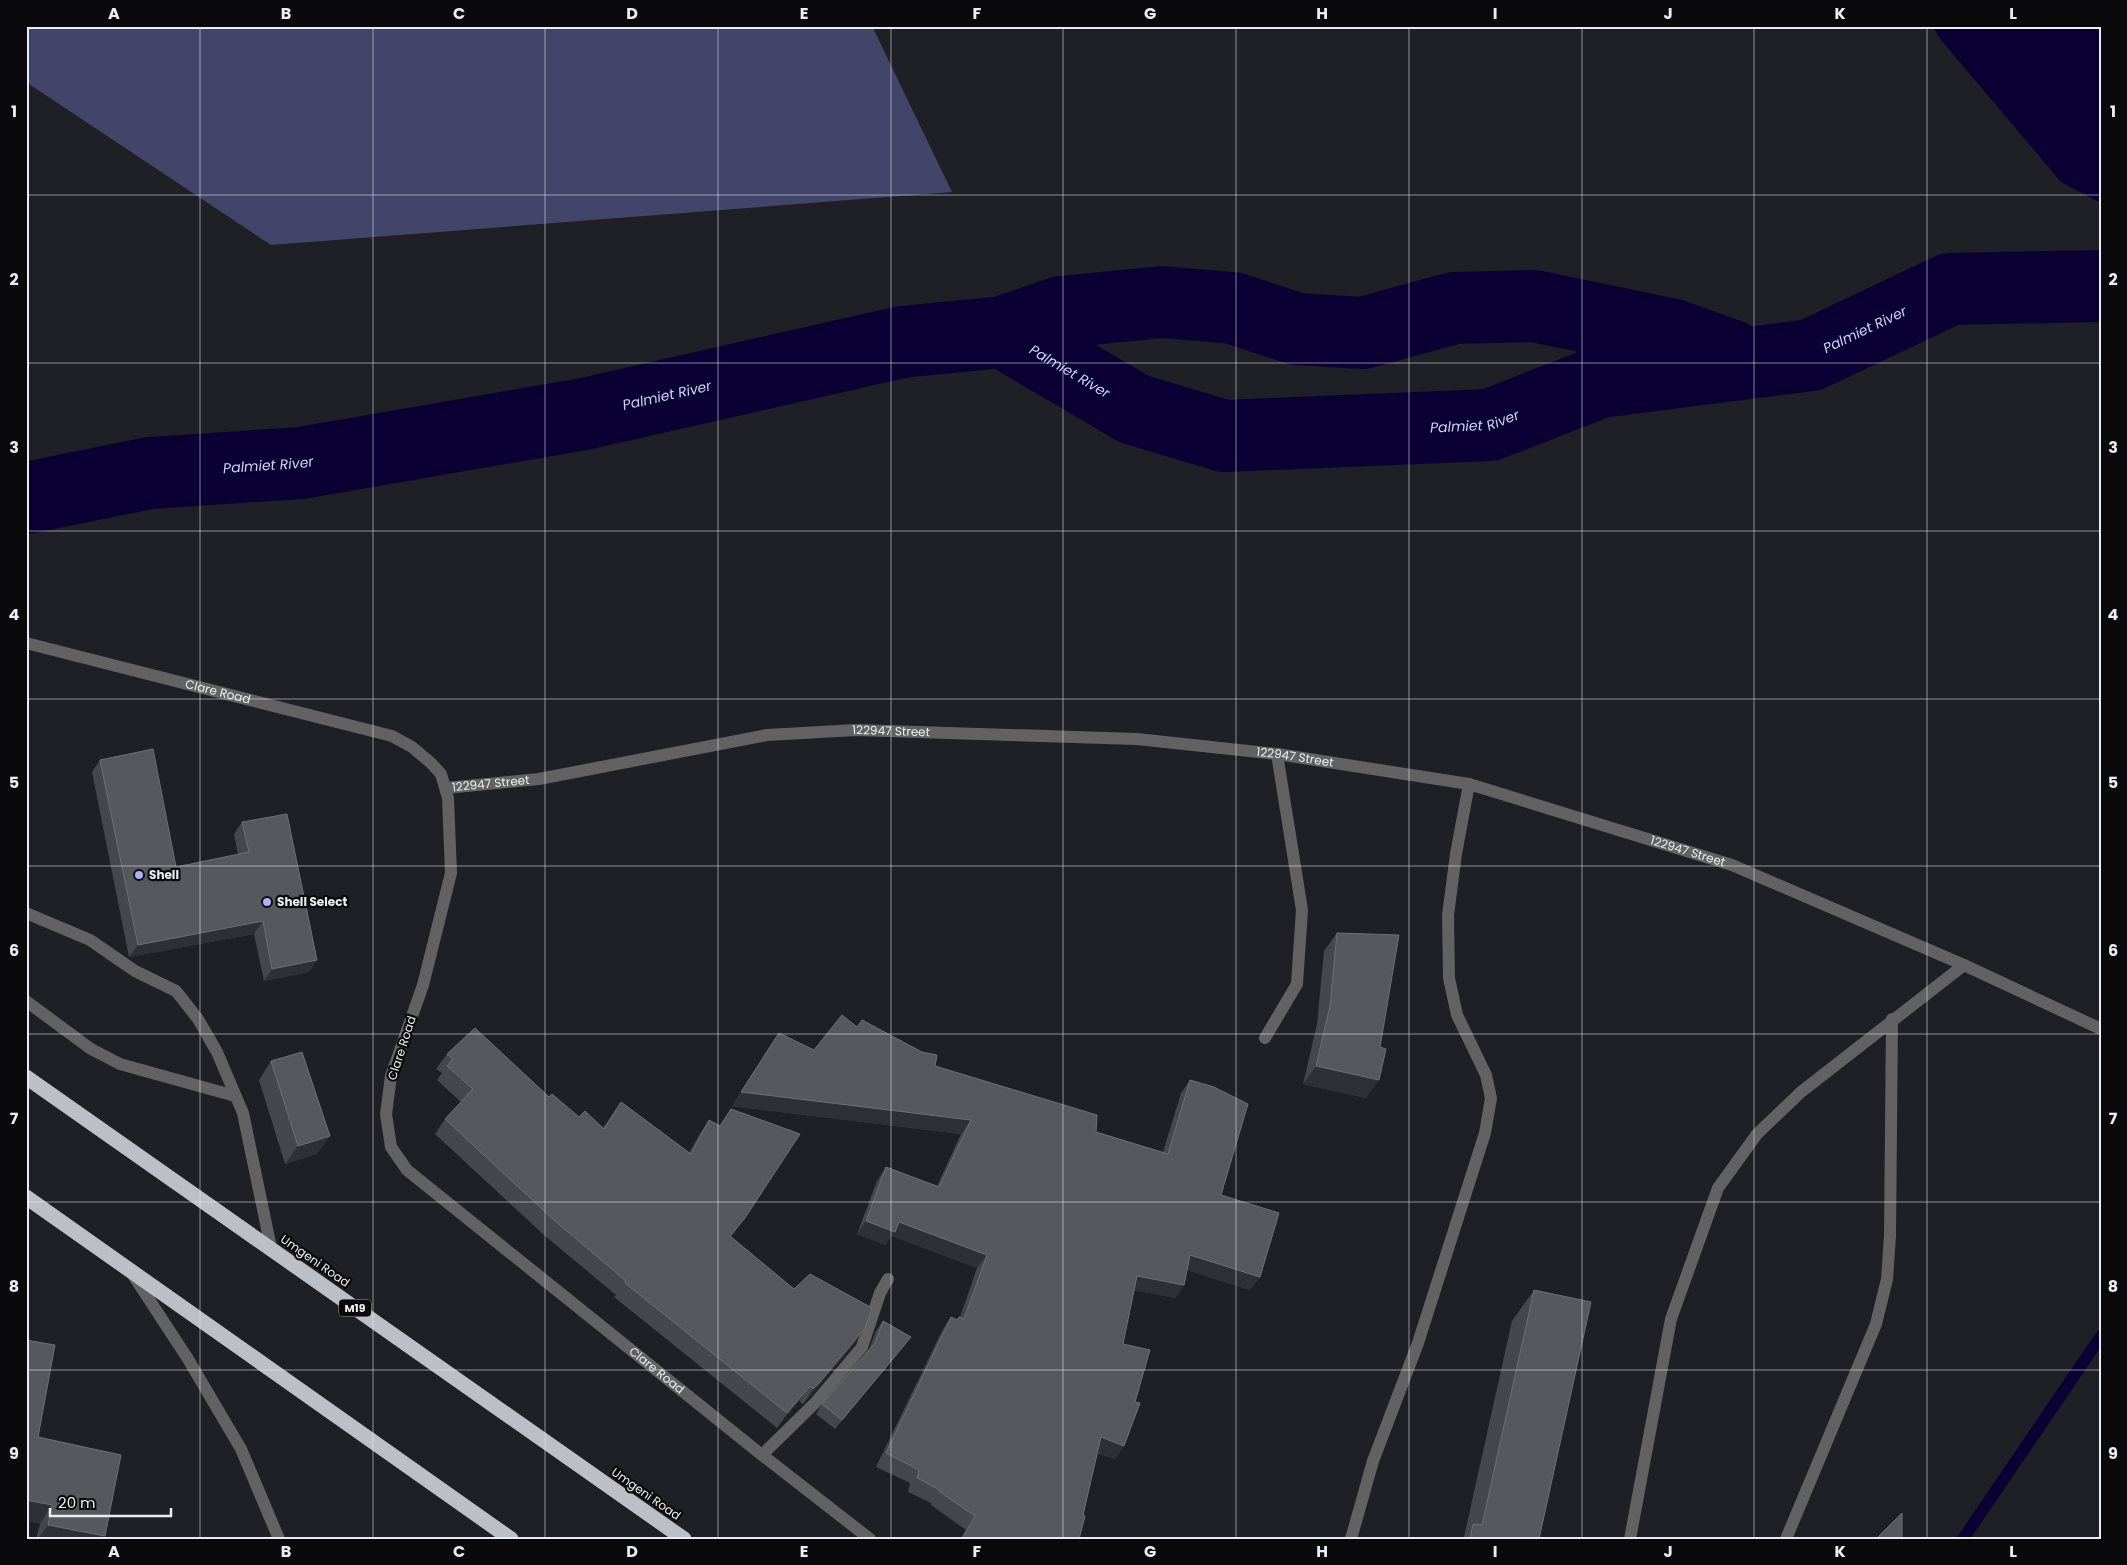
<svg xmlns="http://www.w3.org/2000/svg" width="2127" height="1565" font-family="Poppins,sans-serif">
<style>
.green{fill:#424569}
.water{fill:#0a0033}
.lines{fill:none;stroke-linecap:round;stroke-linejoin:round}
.stream{stroke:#0a0033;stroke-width:12}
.river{stroke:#0a0033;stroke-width:72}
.service{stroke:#626265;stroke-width:12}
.minor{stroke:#626265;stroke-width:12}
.motorway{stroke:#bdbfc7;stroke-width:15}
.wall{fill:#46474c}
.shaded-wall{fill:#2f3036}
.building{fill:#57585e;stroke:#6f7075}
.grid{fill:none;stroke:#ecedf1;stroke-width:1;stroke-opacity:0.55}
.poi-dot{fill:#a9b0fc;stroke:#0a0a0d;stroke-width:2}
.labels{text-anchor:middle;stroke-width:4.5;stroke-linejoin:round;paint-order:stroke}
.shield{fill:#0a0a0d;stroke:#a8a9ad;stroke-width:1}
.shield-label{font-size:11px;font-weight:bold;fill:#ecedf1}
.street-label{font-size:12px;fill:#ecedf1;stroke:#0a0a0d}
.poi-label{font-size:12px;font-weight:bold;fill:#ecedf1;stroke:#0a0a0d;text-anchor:start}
.water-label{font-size:14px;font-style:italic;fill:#cdd2f6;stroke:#0a0a0d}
.neatline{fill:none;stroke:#ecedf1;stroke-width:2}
.grid-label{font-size:16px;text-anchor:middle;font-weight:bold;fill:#ecedf1}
</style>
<rect width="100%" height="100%" fill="#1f2026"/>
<path class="green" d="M26,26H872L952,192L271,245L26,82Z"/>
<path class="water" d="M1932,26H2101V203L2061,182L1941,40Z"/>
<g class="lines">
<path class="stream" d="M1963,1539L2101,1336"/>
<g class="river">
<path d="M1003,332L1061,312L1162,302L1233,308L1297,329L1363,333L1454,308L1534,306L1674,335L1732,356"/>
<path id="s1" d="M26,498L150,473L301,463L584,414L902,342L1003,332L1134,409L1224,436L1490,425L1600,382L1811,355L1950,289L2101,286"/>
</g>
<g class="service">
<path id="s2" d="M446,788L539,779L767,735L856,730L1137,739L1277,754L1469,784L1732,865L1964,965L2101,1029"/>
<path d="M26,913L90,940L135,971L176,991L198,1019L217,1052L243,1113L271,1248"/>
<path d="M26,1001L91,1049L120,1064L235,1096"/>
<path d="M1265,1038L1297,984L1302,910L1277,754"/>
<path d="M133,1275L188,1359L241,1449L279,1539"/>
<path d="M1351,1539L1373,1461L1418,1343L1485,1133L1491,1098L1486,1075L1457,1015L1449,978L1448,915L1456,854L1469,784"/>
<path d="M1630,1539L1671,1319L1718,1188L1757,1134L1801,1092L1964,965"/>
<path d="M1786,1539L1876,1324L1887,1279L1890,1236L1892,1019"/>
</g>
<g class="minor">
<path id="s3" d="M26,643L392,736L412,747L431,763L441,774L448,798L451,873L423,985L391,1076L386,1114L391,1147L407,1170L762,1455L870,1539"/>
<path d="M762,1455L815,1403L862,1347L880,1293L888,1279"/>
</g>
<path class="motorway" d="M26,1077L684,1539
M26,1197L511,1539"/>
</g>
<path class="wall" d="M100,760L176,867L238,855L234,834L242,822L317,960L309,972L264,981L254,934L129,957L92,772Z
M1337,933L1380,1047L1366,1098L1303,1084L1317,1024L1324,951Z
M857,1027L935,1066L1096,1132L1163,1152L1181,1093L1190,1080L1221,1195L1260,1277L1250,1290L1187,1270L1184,1285L1175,1298L1134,1290L1123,1344L1135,1402L1124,1446L1115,1459L1097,1453L1083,1515L1079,1539H960L966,1530L931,1505V1503L908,1492L910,1483L876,1467L942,1331L951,1317L956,1320L959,1317H960L977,1268L892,1236L885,1245L857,1234L877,1181L886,1167L937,1186L961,1134L732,1106L770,1046L779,1033L814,1050Z
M447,1054L549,1097L579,1117L603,1128L621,1102L689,1153L699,1135L709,1120L720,1126L731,1109L735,1232L731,1237L855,1343L809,1397L803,1404L799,1401L777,1428L614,1297L616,1295L544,1235L435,1134L445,1119L461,1102L437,1080L442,1073L436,1069Z
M271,1061L317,1154L285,1164L259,1080Z
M1534,1290L1539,1539H1540H1463L1464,1537L1512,1321Z
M883,1321L904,1346L835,1429L816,1414L822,1404L869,1349L876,1331Z
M38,1437L103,1539H36L40,1524Z"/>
<path class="shaded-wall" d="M263,921L254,934L129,957L138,945Z
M317,960L309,972L264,981L272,969Z
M1316,1066L1379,1080L1366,1098L1303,1084Z
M741,1092L971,1120L961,1134L732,1106Z
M330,1136L317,1154L285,1164L298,1146Z
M745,1218L735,1232L719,1250L730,1236Z
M866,1221L899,1222L987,1255L977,1268L892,1236L885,1245L857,1234Z
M1190,1255L1260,1277L1250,1290L1181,1268Z
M1137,1276L1184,1285L1175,1298L1128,1289Z
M865,1328L855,1343L809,1397L803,1404L813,1389Z
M911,1337L904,1346L835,1429L842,1420Z
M810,1386L799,1401L777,1428L787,1413Z
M1101,1437L1124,1446L1115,1459L1091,1450Z
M26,1500L52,1505L40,1524L26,1521Z
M48,1525L105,1536L103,1539H38Z"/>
<path class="building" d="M153,749L176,867L249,852L242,822L287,814L317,960L272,969L263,921L138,945L100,760Z
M1337,933L1399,935L1380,1047L1386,1049L1379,1080L1316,1066L1330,1006Z
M842,1015L857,1027L862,1020L922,1052L937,1055L935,1066L1097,1115L1096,1132L1168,1154L1190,1080L1214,1087L1248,1104L1221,1195L1279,1213L1260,1277L1190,1255L1184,1285L1137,1276L1123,1344L1150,1350L1135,1402L1140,1403L1124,1446L1101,1437L1083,1515L1085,1516L1079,1539H962L975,1516L940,1492V1490L917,1478L919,1470L886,1453L951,1317L957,1320L959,1317L964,1319L987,1255L899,1222L895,1232L866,1221L886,1167L939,1187L971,1120L741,1092L779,1033L814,1050Z
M475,1028L549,1097L552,1094L579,1117L585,1111L604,1129L621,1102L691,1154L709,1120L720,1126L731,1109L800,1134L745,1218L730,1236L794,1289L810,1274L872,1308L865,1328L819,1383L813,1389L810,1386L787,1413L625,1283L626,1281L554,1220L445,1119L473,1089L447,1066L453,1059L447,1054Z
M302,1052L330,1136L298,1146L271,1061Z
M1534,1290L1591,1302L1539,1539H1540H1470L1473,1524L1482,1525Z
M883,1321L911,1337L842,1420L822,1404L875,1343Z
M26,1340L55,1345L38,1437L121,1455L105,1536L48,1525L52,1505L26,1500Z
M1902,1513V1539H1876Z"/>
<path class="grid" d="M200,26V1539M373,26V1539M545,26V1539M718,26V1539M891,26V1539M1063,26V1539M1236,26V1539M1409,26V1539M1582,26V1539M1754,26V1539M1927,26V1539M26,195H2101M26,363H2101M26,531H2101M26,699H2101M26,866H2101M26,1034H2101M26,1202H2101M26,1370H2101"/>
<g class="poi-dot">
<circle cx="139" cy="875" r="5"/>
<circle cx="267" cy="902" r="5"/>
</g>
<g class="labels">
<rect class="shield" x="339" y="1299.5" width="32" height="17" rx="4"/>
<g class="shield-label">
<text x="355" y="1312">M19</text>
</g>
<g class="street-label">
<text dy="4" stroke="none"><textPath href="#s3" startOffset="198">Clare Road</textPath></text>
<text dy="4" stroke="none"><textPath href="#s2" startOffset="450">122947 Street</textPath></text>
<text dy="4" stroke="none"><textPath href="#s2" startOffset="855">122947 Street</textPath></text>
<text dy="4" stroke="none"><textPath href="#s2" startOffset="45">122947 Street</textPath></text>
<text dy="4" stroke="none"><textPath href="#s2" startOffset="1260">122947 Street</textPath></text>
<text transform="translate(402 1048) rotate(-72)" y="4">Clare Road</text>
<text transform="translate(315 1261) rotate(35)" y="4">Umgeni Road</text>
<text dy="4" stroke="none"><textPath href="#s3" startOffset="1172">Clare Road</textPath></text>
<text transform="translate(646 1494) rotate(35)" y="4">Umgeni Road</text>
</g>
<g class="poi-label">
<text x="149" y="879">Shell</text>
<text x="277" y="906">Shell Select</text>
</g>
<g class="water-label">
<text dy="5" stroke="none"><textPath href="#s1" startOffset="1895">Palmiet River</textPath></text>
<text dy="5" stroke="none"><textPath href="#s1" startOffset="1070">Palmiet River</textPath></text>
<text dy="5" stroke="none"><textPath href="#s1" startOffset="650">Palmiet River</textPath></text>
<text dy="5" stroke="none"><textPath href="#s1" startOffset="1490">Palmiet River</textPath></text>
<text dy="5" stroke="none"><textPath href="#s1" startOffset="245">Palmiet River</textPath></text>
</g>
</g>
<rect width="2127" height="1565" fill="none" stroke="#0a0a0d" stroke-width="55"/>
<path d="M50 1508v8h121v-8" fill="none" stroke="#ecedf1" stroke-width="2.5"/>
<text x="58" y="1508" font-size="15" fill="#ecedf1" stroke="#0a0a0d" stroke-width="4" paint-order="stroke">20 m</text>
<rect x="28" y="28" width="2072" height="1510" class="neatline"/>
<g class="grid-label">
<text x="114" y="19">A</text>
<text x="286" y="19">B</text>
<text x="459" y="19">C</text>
<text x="632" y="19">D</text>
<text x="804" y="19">E</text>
<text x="977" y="19">F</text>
<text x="1150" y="19">G</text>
<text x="1322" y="19">H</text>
<text x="1495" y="19">I</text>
<text x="1668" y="19">J</text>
<text x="1840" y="19">K</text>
<text x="2013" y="19">L</text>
<text x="14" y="117">1</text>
<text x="2113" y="117">1</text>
<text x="14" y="285">2</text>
<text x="2113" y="285">2</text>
<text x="14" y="453">3</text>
<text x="2113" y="453">3</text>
<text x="14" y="620">4</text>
<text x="2113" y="620">4</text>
<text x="14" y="788">5</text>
<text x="2113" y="788">5</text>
<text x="14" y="956">6</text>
<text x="2113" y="956">6</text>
<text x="14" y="1124">7</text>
<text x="2113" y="1124">7</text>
<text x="14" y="1292">8</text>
<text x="2113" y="1292">8</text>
<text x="14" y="1459">9</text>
<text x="2113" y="1459">9</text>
<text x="114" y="1557">A</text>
<text x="286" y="1557">B</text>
<text x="459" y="1557">C</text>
<text x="632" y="1557">D</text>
<text x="804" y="1557">E</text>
<text x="977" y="1557">F</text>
<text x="1150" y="1557">G</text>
<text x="1322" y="1557">H</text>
<text x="1495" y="1557">I</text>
<text x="1668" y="1557">J</text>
<text x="1840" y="1557">K</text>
<text x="2013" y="1557">L</text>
</g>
</svg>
